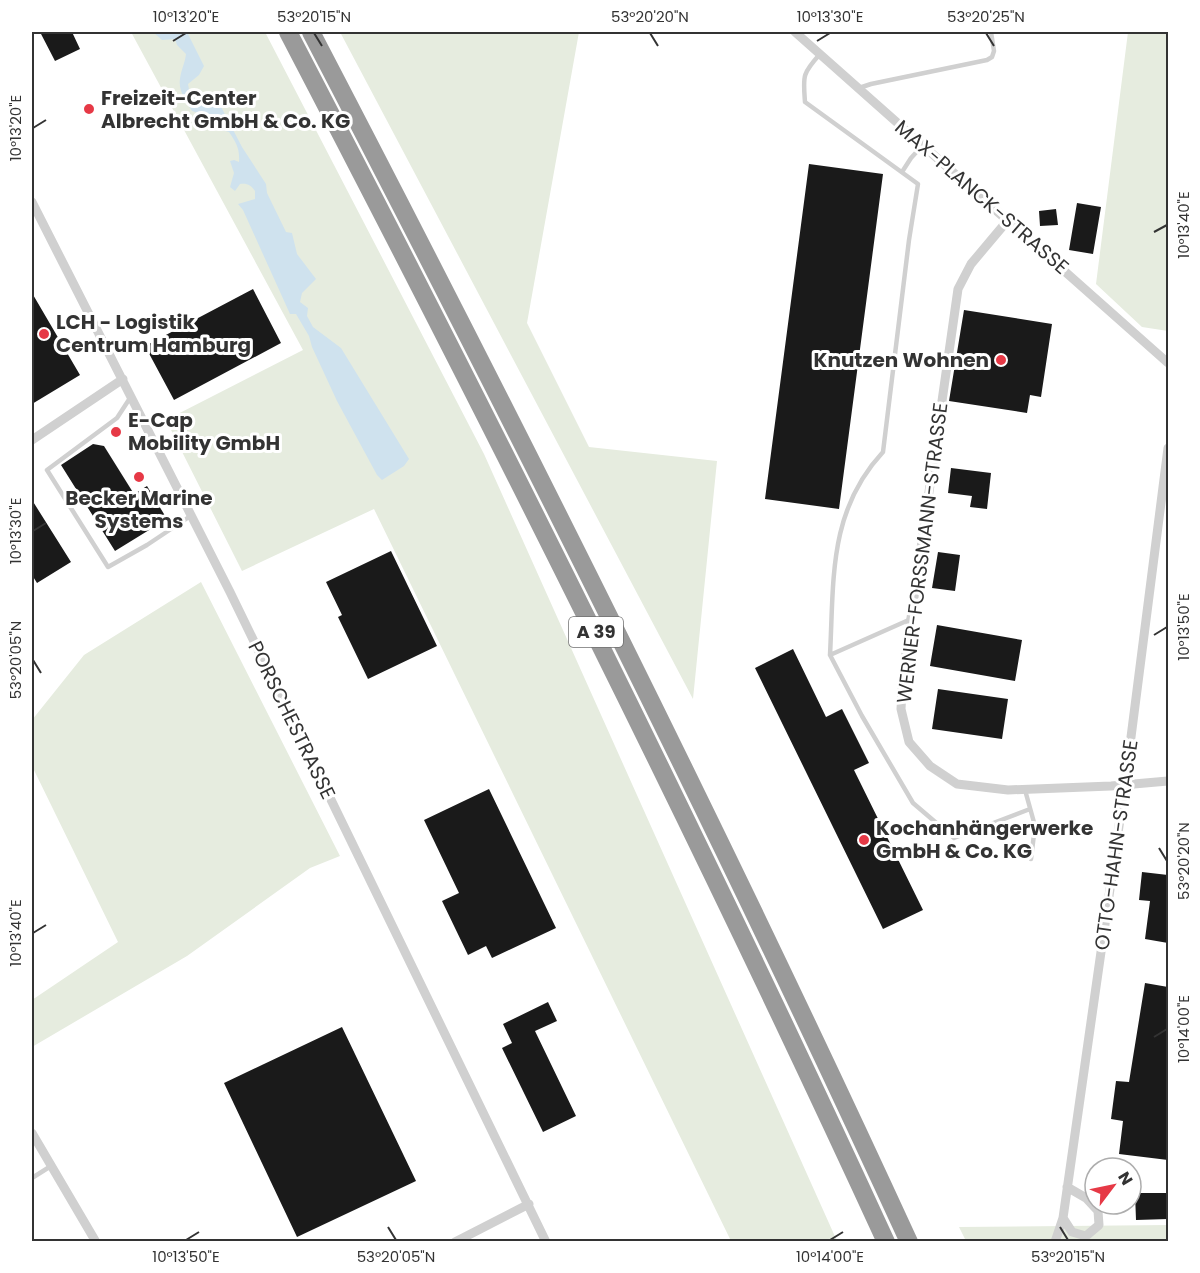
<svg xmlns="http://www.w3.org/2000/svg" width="1200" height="1273" font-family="Poppins,sans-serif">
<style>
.green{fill:#e6ecdf}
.water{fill:#cfe2ee}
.building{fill:#1a1a1a}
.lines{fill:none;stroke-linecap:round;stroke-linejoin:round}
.lane{stroke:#d0d0d0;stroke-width:4.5}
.street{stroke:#d0d0d0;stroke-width:9}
.highway{stroke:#9a9a9a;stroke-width:18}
.ticks{fill:none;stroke:#333;stroke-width:2}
.poi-dot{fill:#e63946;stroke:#fff;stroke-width:2}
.labels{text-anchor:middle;stroke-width:6;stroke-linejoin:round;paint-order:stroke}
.shield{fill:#fff;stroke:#707070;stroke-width:1.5}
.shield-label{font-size:18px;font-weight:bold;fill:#333}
.poi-label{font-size:20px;font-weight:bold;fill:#333;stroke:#fff;text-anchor:start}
.street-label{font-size:20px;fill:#333;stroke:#fff}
.neatline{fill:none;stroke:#333;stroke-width:2}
.ticks-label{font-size:15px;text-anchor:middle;fill:#333}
</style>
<rect width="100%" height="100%" fill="#fff"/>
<path class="green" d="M131,32H265L484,454L837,1241H731L374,509L242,571L166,420L303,350Z
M340,32H579L527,323L589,447L717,461L693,699Z
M1128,32H1168V331L1142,327L1096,284Z
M201,582L340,856L310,868L187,956L32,1047V1000L118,942L32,766V720L84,655Z
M1168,1225V1241H966L959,1227Z"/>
<path class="water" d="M153,32H187L204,66L199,75L188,84L190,95L200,103L217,99L242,147L266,184L267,193L286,232L292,233L297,254L316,279L302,293L300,302L308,308L307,316L313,327L341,348L409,459L404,466L382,480L377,475L337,401L312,347L309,336L296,314H290L243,210L238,204L255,199V191C251,185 247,183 240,184L235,191L230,187L234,173L230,161L234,160L239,162C240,149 236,142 229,132L222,130L207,116L192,111C186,102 178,90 180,79C181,70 185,63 186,54L177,45L175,39L162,40Z"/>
<path class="building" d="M40,32H72L80,49L55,61Z
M809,164L883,174L839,509L765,499Z
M1077,203L1101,207L1093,254L1069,250Z
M1056,209L1058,225L1040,226L1039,211Z
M253,289L281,343L174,400L145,346Z
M32,293L80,375L32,404Z
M964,310L1052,324L1041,397L1030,395L1027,413L949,401Z
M93,444L104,446L134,494L147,486L167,519L115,551L61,465Z
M951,468L991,473L987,509L970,507L972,496L948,493Z
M32,500L71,562L37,583L32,575Z
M391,551L437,646L368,679L338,617L342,615L326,582Z
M938,552L960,555L955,591L932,588Z
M937,625L1022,640L1015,681L930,666Z
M793,649L826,717L842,709L869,763L854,770L923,910L883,929L755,668Z
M938,689L1008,699L1002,739L932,729Z
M489,789L556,928L492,958L486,946L468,955L442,901L459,893L424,820Z
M1142,872L1168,875V943L1145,939L1150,901L1139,900Z
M1145,983L1168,987V1160L1119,1154L1123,1121L1111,1119L1116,1081L1129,1082Z
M548,1002L557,1021L535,1031L576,1116L543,1132L502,1048L512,1043L503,1024Z
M342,1027L416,1181L297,1237L224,1083Z
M1135,1193H1168V1219L1136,1220Z"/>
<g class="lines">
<path class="lane" d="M820,54C802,74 803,76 805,102L918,184L909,240L883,452C828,511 834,580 830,655
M859,88L871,84L987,60L992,57L994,51L991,32
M902,172L911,158L923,145
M130,398L117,418L47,470L108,567L147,545L192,515
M911,619L830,655L862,716L913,803L954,838L1030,809
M1025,790L1035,826L1031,859
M32,1178L51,1166"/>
<path class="street" d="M795,32L1168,363
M32,202L230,592L546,1242
M1008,220L971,264L958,289L903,674L901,709L909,742L930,766L957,784L1008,790L1111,786L1168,781
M32,440L123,379
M32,1133L96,1242
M1063,1218L1072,1232L1086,1236L1099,1225L1098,1211L1086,1198L1067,1187
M455,1242L529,1204
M1055,1242L1063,1218L1125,784L1168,448"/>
<path class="highway" d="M288,32C496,431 698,833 886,1242
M311,32C519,431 721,833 909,1242"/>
</g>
<path class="ticks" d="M314,33L322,46M650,33L658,46M986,33L994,46M173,41L186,33M817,41L830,33M33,128L46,120M1154,232L1167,225M33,531L46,523M1154,635L1167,627M33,660L41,673M1159,848L1167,861M33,933L46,925M1154,1037L1167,1029M388,1227L396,1240M1060,1227L1068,1240M186,1240L199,1232M830,1240L843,1232"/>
<g class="poi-dot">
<circle cx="89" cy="109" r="6"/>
<circle cx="44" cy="334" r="6"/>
<circle cx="1001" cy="360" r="6"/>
<circle cx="116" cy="432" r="6"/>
<circle cx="139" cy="477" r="6"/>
<circle cx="864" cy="840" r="6"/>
</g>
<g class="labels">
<rect class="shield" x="569" y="617" width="54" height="30" rx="4.5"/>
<g class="shield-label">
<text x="596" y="638">A 39</text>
</g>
<g class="poi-label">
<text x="101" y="105">Freizeit-Center<tspan x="101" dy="23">Albrecht GmbH &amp; Co. KG</tspan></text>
<text x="56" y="329">LCH - Logistik<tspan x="56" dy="23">Centrum Hamburg</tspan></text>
<text x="989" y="367" text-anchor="end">Knutzen Wohnen</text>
<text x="128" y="427">E-Cap<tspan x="128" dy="23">Mobility GmbH</tspan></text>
<text x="139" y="505" text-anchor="middle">Becker Marine<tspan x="139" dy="23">Systems</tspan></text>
<text x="876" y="835">Kochanhängerwerke<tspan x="876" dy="23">GmbH &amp; Co. KG</tspan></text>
</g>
<g class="street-label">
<text transform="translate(982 197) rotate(41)" y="7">MAX-PLANCK-STRASSE</text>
<text transform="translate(922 553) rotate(-83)" y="7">WERNER-FORSSMANN-STRASSE</text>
<text transform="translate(292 720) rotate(64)" y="7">PORSCHESTRASSE</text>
<text transform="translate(1116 845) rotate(-82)" y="7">OTTO-HAHN-STRASSE</text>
</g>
</g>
<rect width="1200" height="1273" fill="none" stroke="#ffffff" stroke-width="66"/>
<g transform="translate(1113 1186) rotate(58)"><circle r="28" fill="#ffffff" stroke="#adadad" stroke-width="1.5"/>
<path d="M0-4.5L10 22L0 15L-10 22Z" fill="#e63946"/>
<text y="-9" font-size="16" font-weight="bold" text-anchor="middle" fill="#333333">N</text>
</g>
<rect x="33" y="33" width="1134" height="1207" class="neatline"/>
<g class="ticks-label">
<text x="186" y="22">10°13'20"E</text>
<text x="314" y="22">53°20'15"N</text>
<text x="650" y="22">53°20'20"N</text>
<text x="830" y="22">10°13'30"E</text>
<text x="986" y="22">53°20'25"N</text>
<text transform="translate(16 128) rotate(-90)" y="5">10°13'20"E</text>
<text transform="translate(1184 225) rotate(-90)" y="5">10°13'40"E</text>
<text transform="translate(16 531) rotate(-90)" y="5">10°13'30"E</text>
<text transform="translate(1184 627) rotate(-90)" y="5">10°13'50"E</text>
<text transform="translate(16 660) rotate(-90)" y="5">53°20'05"N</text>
<text transform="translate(1184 861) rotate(-90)" y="5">53°20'20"N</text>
<text transform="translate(16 933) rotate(-90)" y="5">10°13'40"E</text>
<text transform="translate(1184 1029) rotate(-90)" y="5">10°14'00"E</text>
<text x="186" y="1262">10°13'50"E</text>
<text x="396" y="1262">53°20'05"N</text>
<text x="830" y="1262">10°14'00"E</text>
<text x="1068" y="1262">53°20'15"N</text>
</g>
</svg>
